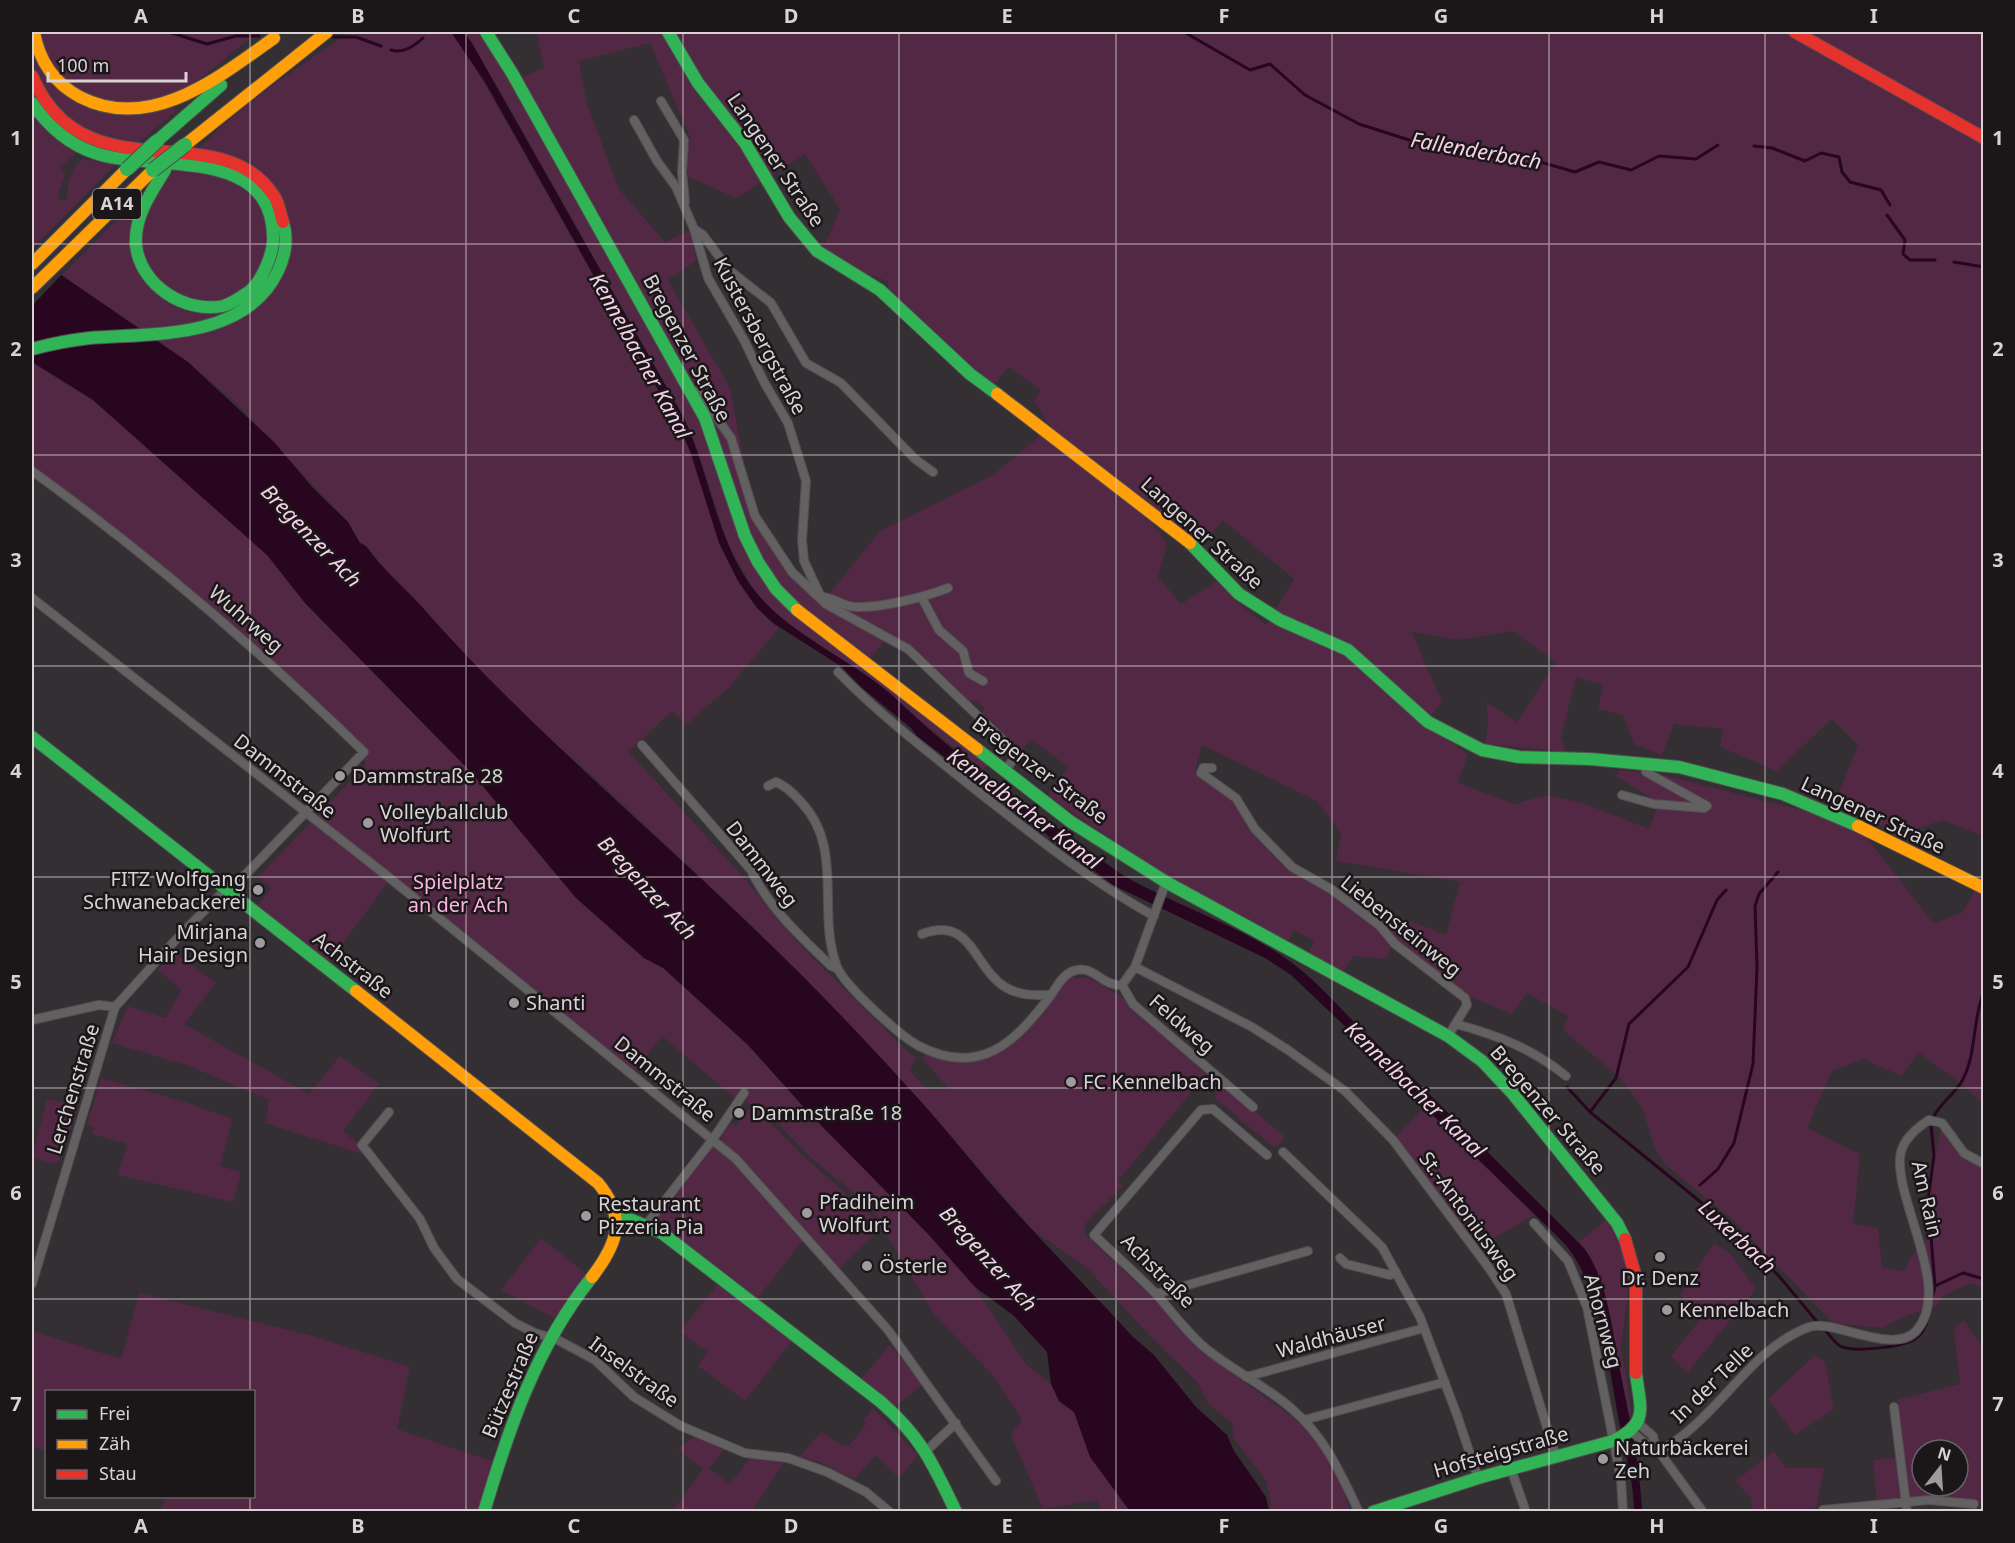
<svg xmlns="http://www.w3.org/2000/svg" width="2015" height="1543" font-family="'Noto Sans',sans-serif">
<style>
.green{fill:#522845;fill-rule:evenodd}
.water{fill:#290620}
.pier{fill:#342f32}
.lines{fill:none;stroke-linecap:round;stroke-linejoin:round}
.stream{stroke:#290620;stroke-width:3}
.canal{stroke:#290620;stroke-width:9}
.street-casing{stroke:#514d50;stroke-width:10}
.fast-casing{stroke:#514d50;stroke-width:14}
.slow-casing{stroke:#514d50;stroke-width:14}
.jam-casing{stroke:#514d50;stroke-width:14}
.street{stroke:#626061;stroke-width:8}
.fast{stroke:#30b455;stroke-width:12}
.slow{stroke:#ff9f0a;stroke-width:12}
.jam{stroke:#e5322d;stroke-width:12}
.fast-bridge-casing{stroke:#514d50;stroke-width:16;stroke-linecap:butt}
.fast-bridge{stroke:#30b455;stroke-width:14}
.grid{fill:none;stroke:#d9d3d6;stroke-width:1.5;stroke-opacity:0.55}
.poi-dot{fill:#9f9a9d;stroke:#1b1719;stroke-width:2}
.labels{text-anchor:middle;stroke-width:5;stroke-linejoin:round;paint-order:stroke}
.shield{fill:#1b1719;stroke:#a09b9d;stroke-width:1.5}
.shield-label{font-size:18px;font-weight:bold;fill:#d9d3d6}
.street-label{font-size:20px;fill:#d9d3d6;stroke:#1b1719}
.poi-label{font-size:20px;fill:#d9d3d6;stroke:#1b1719;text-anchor:start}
.park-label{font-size:20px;fill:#fdb6e2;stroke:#1b1719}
.water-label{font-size:21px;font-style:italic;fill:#f5d0e6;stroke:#1b1719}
.neatline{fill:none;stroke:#d9d3d6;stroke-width:2}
.grid-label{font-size:20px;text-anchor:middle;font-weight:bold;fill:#d9d3d6}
</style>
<rect width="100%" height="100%" fill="#342f32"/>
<path class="green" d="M44,32H258L189,88L138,103L108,102L85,95L57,73L41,45Z
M350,32H451L461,42L680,429C714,497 714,578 779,628L728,688L686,725L672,711L629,752L737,870L802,947L910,1054L916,1057L910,1071L928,1090L949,1089L923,1059L926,1053C938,1051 950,1060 962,1059C1019,1055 1035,1018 1067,977L1089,978L1119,995L1207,1073L1118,1181L1123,1186L1086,1223L1084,1233L1167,1312L1200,1350L1309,1429L1331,1463L1343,1487L1349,1509L1343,1512L1272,1511L1267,1482L1234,1439L1232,1423L1209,1405L1198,1383L1150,1336L1086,1267L1034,1231L915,1095L750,924L597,780L521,714L475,667L417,601L395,582L366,546L360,543L348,522L236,403L188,362L62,275L138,198L140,201C129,232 127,261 150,287C226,373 339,227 239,173C222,165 203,163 185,160L188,158C210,161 234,165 252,179C298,214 283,280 239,308C226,316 210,318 196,322L199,333C217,331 235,323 249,312C293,279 306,212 261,174C244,159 219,153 197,150C241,104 297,68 350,32Z
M464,32H481L495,53L695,407L761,574L988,763L983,770L919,720L878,684L789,624L766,605L751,585L728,544L697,448L684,418L512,112Z
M536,32H1983V836L1943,820L1895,836L1838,795L1858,745L1832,719L1777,771L1720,747L1723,729L1674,724L1662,755L1634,744L1623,715L1598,709L1603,685L1576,677L1561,737L1566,752L1485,744L1488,721L1486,702L1517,722L1556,662L1513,631L1457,640L1412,632L1442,702L1424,724L1468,754L1458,783L1514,804L1546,795L1583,803L1649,829L1659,803L1616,776L1619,770L1666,776L1829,817L1863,833L1933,923L1962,913L1983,877V1104C1964,1084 1941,1070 1919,1052L1901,1076L1864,1059L1832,1071L1807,1128L1860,1154L1853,1224L1878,1228L1882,1268L1905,1271L1910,1258L1928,1238L1924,1210L1941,1127L1983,1168V1289L1971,1283L1943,1296L1936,1306L1903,1317L1882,1328L1833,1323L1735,1222L1665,1164L1654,1147L1643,1109L1620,1078L1563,1030L1568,1016L1527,993L1512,1014L1466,995L1392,946L1386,959L1353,956L1342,974L1308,955L1314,941L1294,930L1287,943L1168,876L1047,796L1068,767L1031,739L1019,754L980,716L985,709L976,701H967L928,662L908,646L826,602L829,594L880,531L993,475L1041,435L1146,515L1167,544L1158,577L1181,604L1220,579L1235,601L1266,625L1294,579L1223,520L1199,547L1055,434L1034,401L1041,390L1009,367L992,387L889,289L887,281L865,273L824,247L840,209L805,154L736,198L689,177L685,163L690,137L650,43L579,61L587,104L619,189L665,242L691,230L696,261L668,280L730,388L744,462L741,483L777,551L820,598L886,639L869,659L804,611L778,583L755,548L721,447L519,79L544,68ZM1202,745L1317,801L1341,833L1336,861L1460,882L1446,935L1390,913L1349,906L1330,891L1290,870L1233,800L1195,772Z
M32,45L75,100L173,107L176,111L135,146C83,136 32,105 32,45Z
M32,112L77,152L61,168V173L66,171L58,195L59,200H67L68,182L75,166L83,159L115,165L32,249Z
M176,168C198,172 229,173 246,189C288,227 263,302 204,302C198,302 189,297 183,295C177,292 167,290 162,286C155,279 150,266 146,258C130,232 158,188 176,168Z
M32,362L93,400L267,555L305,603L471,772L576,898L644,958L663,967L748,1045L809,1113L929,1235L975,1287L1026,1364L1051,1384L1059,1401L1074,1412L1131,1511H1101L1097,1500L1043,1509L1011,1435L1022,1419L992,1374L935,1316L882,1227L837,1271L804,1239L753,1304L791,1334V1342L745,1401L698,1366L707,1352L680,1331L722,1279L646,1225L713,1139L722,1140L721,1128L727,1120L736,1126L751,1106L742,1098L738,1101L662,1036L632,1074L390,879L326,967L254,910L271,889L258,877L365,766L364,752L259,651L32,471ZM755,1103C776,1120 795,1142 815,1161C833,1178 874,1203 881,1225L800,1153L753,1105Z
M174,952L216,983L184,1024L309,1094L340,1056L379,1084L343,1131L360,1145L368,1156L265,1123L269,1100L189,1066L112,1043L128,1006L165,1018L182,990L158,970Z
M101,1078L182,1101L232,1119L220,1166L241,1172L233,1202L118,1175L127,1144L92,1134L94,1127L87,1125Z
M1217,1079L1285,1137L1279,1145L1273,1147L1215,1098Z
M47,1099L78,1106L66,1145L57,1164L32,1158Z
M1424,1107L1535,1215L1479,1246L1396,1137Z
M1607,1219L1623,1252L1629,1285L1621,1347L1631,1409L1629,1419L1604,1292L1579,1242Z
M541,1238L589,1276L558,1320L501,1290Z
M1714,1243L1731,1254L1756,1289L1687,1373L1671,1356L1699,1321L1680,1295Z
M139,1293L313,1336L410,1367L397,1429L498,1463L483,1511H161L165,1497L254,1496V1392H46V1451L32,1446V1331L121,1359Z
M1964,1320L1983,1348V1503L1928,1498L1877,1503L1873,1460L1902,1457L1897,1400L1960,1384L1954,1328ZM1922,1450H1958V1486H1922Z
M890,1345L923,1384L894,1408L860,1380Z
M1815,1355L1825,1362L1834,1409L1795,1435L1768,1399Z
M873,1408L918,1455L899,1478L876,1455L854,1479L817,1461L799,1457L821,1432L841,1445L849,1446L866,1424L863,1421Z
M696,1435L726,1447L709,1468L730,1484L752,1456L786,1459L752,1511L672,1512L703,1469L678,1449Z
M1774,1451L1786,1468H1824L1816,1508L1797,1511H1752L1751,1498L1735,1481Z"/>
<path class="water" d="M451,32H464L472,43L684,418C709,472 715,533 749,583C781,629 837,652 881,686C895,697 908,710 921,722C983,777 1054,825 1121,874C1172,904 1231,922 1281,955C1317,979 1347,1016 1377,1046L1372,1052L1365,1047L1386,1067L1394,1059L1584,1248C1608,1281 1612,1330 1620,1370C1629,1417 1640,1464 1642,1511H1634C1634,1482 1625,1454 1620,1426C1609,1371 1601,1285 1564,1243L1408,1091L1375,1065L1358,1047L1351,1032L1291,975L1265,958L1113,885L917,736L911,728L861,687L842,667L773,623L757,608L738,581L719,543L690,451L680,429L486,84Z
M32,255L188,362L274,442L313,488L348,522L360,543L366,546C382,569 403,586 422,607C522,721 639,818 748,923C806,978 861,1035 914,1094C943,1125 969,1159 997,1191C1041,1241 1088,1288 1133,1337L1154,1355L1196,1407L1227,1435L1234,1451L1266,1497L1269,1511L1129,1510L1090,1457L1074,1412L1059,1401L1051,1384L1047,1352L1013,1315L975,1287L929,1235L809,1113L748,1045L663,968L644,958L576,898L471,772L305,603L267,555L93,400L32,362Z"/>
<path class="pier" d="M32,252L64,272L32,306Z"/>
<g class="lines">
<path class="stream" d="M169,32L207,44L236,36H259
M1184,32L1250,70L1270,64L1305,95L1359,124L1428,146H1454L1492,157L1513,154L1575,172L1599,162L1631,170L1659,156L1696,159L1718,145
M333,37H356L381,46
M391,50C403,54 414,46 423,38
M1754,146L1772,148L1805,161L1821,153L1839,157L1842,172L1850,182L1881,190L1890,205
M1887,215L1905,240L1903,254L1910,260H1935
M1954,262L1984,267
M1567,1087L1590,1112L1708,1208L1778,1275L1819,1324
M1590,1112L1616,1078L1629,1024L1688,967L1717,900L1726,890
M1933,1118C1940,1103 1954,1095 1962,1081C1977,1054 1972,1020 1984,991
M1931,1125L1934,1156L1928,1200L1935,1286
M1700,1185L1718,1169L1734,1143L1753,1064L1757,967L1755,906L1759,894L1778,872
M1931,1303L1935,1286L1963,1273L1984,1279
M1824,1329C1829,1334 1834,1342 1840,1346C1853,1353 1903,1347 1915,1339C1923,1334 1927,1324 1929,1315"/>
<path class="canal" d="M1367,1040L1397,1070"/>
<g class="street-casing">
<path id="street" d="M661,101L684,140L682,172L685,202
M634,120L657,161L676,187L694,229
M689,389L699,393L731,438L755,516L792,572L826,604L908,649L1005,742L1014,758L1006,770
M32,471C150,556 259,650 364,752L246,874L227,888L181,934L115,1007L32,1284
M821,597L804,561L802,540L806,481L788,423L764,382L744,340L708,278L694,229L703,235L729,270L771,303L806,363L841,383L915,459L933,472
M821,597C834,597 843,607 856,607C881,608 925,597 948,588
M32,598L386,875L736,1159L888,1330L996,1481
M922,598L939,630L963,651L969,673L983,681
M838,672C882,717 932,755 981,794C1037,838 1092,882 1154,916
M642,745L751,870C769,908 801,937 831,966L838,969
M1644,763L1646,772L1707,806
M1212,768H1203L1201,773L1236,798L1255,829L1292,867L1331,889L1379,925L1395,944L1465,998L1467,1005L1448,1036
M768,786L776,782C786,786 794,794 801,802C845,848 816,912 837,967C845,986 900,1036 919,1046C981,1078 1016,1041 1051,995C1058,985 1064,972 1077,970C1094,966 1104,987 1122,985L1135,967L1166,882
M1622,795L1654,804L1704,808L1707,806
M922,934C972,915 973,967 1005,987C1019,996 1035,995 1051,995
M1135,967L1252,1027L1288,1050L1345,1091L1393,1140L1489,1268L1506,1294L1556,1457
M1122,985L1133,1004L1253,1107
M32,1020L99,1005L115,1007
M1456,1024C1497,1035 1533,1049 1566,1076
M389,1112L362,1145L420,1219L434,1248L457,1279L515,1323L535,1333L556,1339L595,1360L634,1397L681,1426L745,1453L788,1458L827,1472L866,1492L890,1512
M1283,1152L1382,1247L1420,1317L1457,1415L1478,1478
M1267,1155L1213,1109L1201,1110L1094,1235C1115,1255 1137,1274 1157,1295C1172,1312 1186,1331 1203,1346C1231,1370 1265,1385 1292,1409C1325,1437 1341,1474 1359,1512
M1534,1223L1568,1261L1587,1307L1621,1479L1623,1512
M646,1225L713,1139L744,1093
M1340,1258L1346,1264L1390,1275L1396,1272
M1156,1294L1308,1251
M1246,1377L1424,1328
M1894,1407L1907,1512
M1304,1420L1445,1382
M1638,1423L1653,1436L1655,1446L1703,1512
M1632,1432L1646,1444L1655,1446
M926,1451L956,1423
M1659,1451C1667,1446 1675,1442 1682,1436C1726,1403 1755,1347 1809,1327C1832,1318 1895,1357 1917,1330C1952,1289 1897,1205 1900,1158C1901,1141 1915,1129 1929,1120L1942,1123L1964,1153L1984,1164
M1511,1469L1526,1512
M1823,1510L1929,1500L1974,1504"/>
</g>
<g class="fast-casing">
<path id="fast" d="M486,32L512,73L705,418L745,536L758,562L776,589L797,610
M668,32L698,83L745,143L789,217L817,251L880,290L970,374L997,394
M32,103C48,126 68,144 95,153C152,173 272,144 273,237C274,253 261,284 247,293C241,297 231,304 223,306C185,314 140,285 136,245C134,216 151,193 165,170
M157,141L221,85
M32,349C51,344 70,340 90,338C154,333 245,340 278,271C285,256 288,238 283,222
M1190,543L1239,594L1280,620L1348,650L1428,722L1482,750L1519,757L1590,759L1679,767L1783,794L1858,826
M32,737L356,991
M977,749L1071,822L1166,882L1448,1036L1482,1061L1513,1094L1617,1223L1625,1239
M616,1219L632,1220L662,1233L881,1402C922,1438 933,1464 956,1512
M484,1512C509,1428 536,1347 592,1277
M1373,1512L1478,1478L1613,1441C1650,1423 1640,1409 1636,1373"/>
</g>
<g class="slow-casing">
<path id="slow" d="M34,32C39,60 54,83 80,97C150,133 218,78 274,38
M185,145L327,32
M32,264L127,169
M32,288L153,170
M997,394L1190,543
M797,610L977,749
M1858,826L1984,888
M356,991L598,1183C627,1218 618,1243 592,1277"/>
</g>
<g class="jam-casing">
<path id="jam" d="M1795,32L1984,138
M32,76C84,199 220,112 274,196C279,203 280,214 283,222
M1625,1239L1636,1278V1373"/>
</g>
<use href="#street" class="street"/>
<use href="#fast" class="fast"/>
<use href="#slow" class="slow"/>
<use href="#jam" class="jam"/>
<g class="fast-bridge-casing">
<path id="fast-bridge" d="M127,169L157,141
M153,170L185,145"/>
</g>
<use href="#fast-bridge" class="fast-bridge"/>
</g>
<path class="grid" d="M250,32V1392M466,32V1512M683,32V1512M899,32V1512M1116,32V1512M1332,32V1512M1549,32V1512M1765,32V1512M32,244H1984M32,455H1984M32,666H1984M32,877H1984M32,1088H1984M32,1299H1984M250,1496V1512"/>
<g class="poi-dot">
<circle cx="340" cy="776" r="6"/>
<circle cx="368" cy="823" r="6"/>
<circle cx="258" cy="890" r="6"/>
<circle cx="260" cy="943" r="6"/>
<circle cx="514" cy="1003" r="6"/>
<circle cx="1071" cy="1082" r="6"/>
<circle cx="739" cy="1113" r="6"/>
<circle cx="807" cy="1213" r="6"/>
<circle cx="586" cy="1216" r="6"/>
<circle cx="1660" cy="1257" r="6"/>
<circle cx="867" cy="1266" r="6"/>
<circle cx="1667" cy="1310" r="6"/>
<circle cx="1603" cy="1459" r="6"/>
</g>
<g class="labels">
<rect class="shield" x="93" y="189" width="48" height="30" rx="4.5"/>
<g class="shield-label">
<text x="117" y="210">A14</text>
</g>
<g class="street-label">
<text transform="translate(776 160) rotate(56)" y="7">Langener Straße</text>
<text transform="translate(760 336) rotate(62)" y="7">Kustersbergstraße</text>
<text transform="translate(687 348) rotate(62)" y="7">Bregenzer Straße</text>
<text transform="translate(1202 533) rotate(42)" y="7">Langener Straße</text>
<text transform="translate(246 619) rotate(41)" y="7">Wuhrweg</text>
<text transform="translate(1040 770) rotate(37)" y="7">Bregenzer Straße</text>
<text transform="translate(285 776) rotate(38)" y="7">Dammstraße</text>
<text transform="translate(1873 815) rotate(25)" y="7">Langener Straße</text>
<text transform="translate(762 864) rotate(52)" y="7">Dammweg</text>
<text transform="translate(1401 926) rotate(39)" y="7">Liebensteinweg</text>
<text transform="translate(353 965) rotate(38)" y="7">Achstraße</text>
<text transform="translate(1182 1024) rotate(41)" y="7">Feldweg</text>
<text transform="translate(665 1079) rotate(39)" y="7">Dammstraße</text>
<text transform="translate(73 1089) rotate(-73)" y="7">Lerchenstraße</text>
<text transform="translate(1548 1110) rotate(49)" y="7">Bregenzer Straße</text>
<text transform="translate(1927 1199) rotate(77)" y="7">Am Rain</text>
<text transform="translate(1469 1216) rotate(54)" y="7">St.-Antoniusweg</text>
<text transform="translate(1158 1271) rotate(45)" y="7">Achstraße</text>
<text transform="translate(1603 1321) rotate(75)" y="7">Ahornweg</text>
<text transform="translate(1331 1337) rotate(-15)" y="7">Waldhäuser</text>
<text transform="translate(634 1372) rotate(36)" y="7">Inselstraße</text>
<text transform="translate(1712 1383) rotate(-44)" y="7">In der Telle</text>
<text transform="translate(510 1385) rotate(-67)" y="7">Bützestraße</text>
<text transform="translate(1501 1452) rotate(-16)" y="7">Hofsteigstraße</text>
</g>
<g class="poi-label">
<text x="352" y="783">Dammstraße 28</text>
<text x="380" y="819">Volleyballclub<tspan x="380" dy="23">Wolfurt</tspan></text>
<text x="246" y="886" text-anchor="end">FITZ Wolfgang<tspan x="246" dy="23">Schwanebackerei</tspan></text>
<text x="248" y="939" text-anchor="end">Mirjana<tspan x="248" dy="23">Hair Design</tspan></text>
<text x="526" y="1010">Shanti</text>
<text x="1083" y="1089">FC Kennelbach</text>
<text x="751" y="1120">Dammstraße 18</text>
<text x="819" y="1209">Pfadiheim<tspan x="819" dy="23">Wolfurt</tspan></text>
<text x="598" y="1211">Restaurant<tspan x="598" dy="23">Pizzeria Pia</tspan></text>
<text x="879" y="1273">Österle</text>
<text x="1660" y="1285" text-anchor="middle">Dr. Denz</text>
<text x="1679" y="1317">Kennelbach</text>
<text x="1615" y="1455">Naturbäckerei<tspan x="1615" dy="23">Zeh</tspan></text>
</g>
<g class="park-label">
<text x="458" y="889">Spielplatz<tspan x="458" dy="23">an der Ach</tspan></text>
</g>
<g class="water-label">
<text transform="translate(1476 151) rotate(10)" y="7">Fallenderbach</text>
<text transform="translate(640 356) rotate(61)" y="7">Kennelbacher Kanal</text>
<text transform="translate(311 536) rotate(46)" y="7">Bregenzer Ach</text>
<text transform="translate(1024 809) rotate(37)" y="7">Kennelbacher Kanal</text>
<text transform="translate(647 888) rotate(47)" y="7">Bregenzer Ach</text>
<text transform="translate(1415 1090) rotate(44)" y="7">Kennelbacher Kanal</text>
<text transform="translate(1737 1237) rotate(43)" y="7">Luxerbach</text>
<text transform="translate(988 1259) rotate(48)" y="7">Bregenzer Ach</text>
</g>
</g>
<rect width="2015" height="1543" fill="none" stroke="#1b1719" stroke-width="66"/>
<rect x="45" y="1390" width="210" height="108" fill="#1b1719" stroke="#676265" stroke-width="1.5"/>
<rect x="57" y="1410" width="30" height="9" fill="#30b455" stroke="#676265" stroke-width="1.5"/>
<text x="99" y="1420" font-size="18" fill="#d9d3d6">Frei</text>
<rect x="57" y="1440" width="30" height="9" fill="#ff9f0a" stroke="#676265" stroke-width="1.5"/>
<text x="99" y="1450" font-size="18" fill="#d9d3d6">Zäh</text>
<rect x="57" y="1470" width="30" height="9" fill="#e5322d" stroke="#676265" stroke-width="1.5"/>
<text x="99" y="1480" font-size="18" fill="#d9d3d6">Stau</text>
<g transform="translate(1940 1468) rotate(17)"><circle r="28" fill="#1b1719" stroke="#676265" stroke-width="1.5"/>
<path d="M0-4.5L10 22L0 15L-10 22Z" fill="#9f9a9d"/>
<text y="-9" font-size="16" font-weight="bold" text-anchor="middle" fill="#d9d3d6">N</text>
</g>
<path d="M48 72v9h138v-9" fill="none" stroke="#d9d3d6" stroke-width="3"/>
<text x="57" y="72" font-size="18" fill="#d9d3d6" stroke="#1b1719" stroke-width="4.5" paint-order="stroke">100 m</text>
<rect x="33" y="33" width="1949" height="1477" class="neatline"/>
<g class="grid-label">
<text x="141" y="23">A</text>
<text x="358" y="23">B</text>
<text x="574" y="23">C</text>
<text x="791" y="23">D</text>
<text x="1007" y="23">E</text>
<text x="1224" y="23">F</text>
<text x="1441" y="23">G</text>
<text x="1657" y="23">H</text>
<text x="1874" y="23">I</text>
<text x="16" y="145">1</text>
<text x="1998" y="145">1</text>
<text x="16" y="356">2</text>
<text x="1998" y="356">2</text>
<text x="16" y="567">3</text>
<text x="1998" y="567">3</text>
<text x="16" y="778">4</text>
<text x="1998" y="778">4</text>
<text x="16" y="989">5</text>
<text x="1998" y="989">5</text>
<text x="16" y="1200">6</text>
<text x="1998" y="1200">6</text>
<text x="16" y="1411">7</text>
<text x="1998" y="1411">7</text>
<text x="141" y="1533">A</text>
<text x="358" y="1533">B</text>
<text x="574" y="1533">C</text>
<text x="791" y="1533">D</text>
<text x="1007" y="1533">E</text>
<text x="1224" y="1533">F</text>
<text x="1441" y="1533">G</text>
<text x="1657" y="1533">H</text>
<text x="1874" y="1533">I</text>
</g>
</svg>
